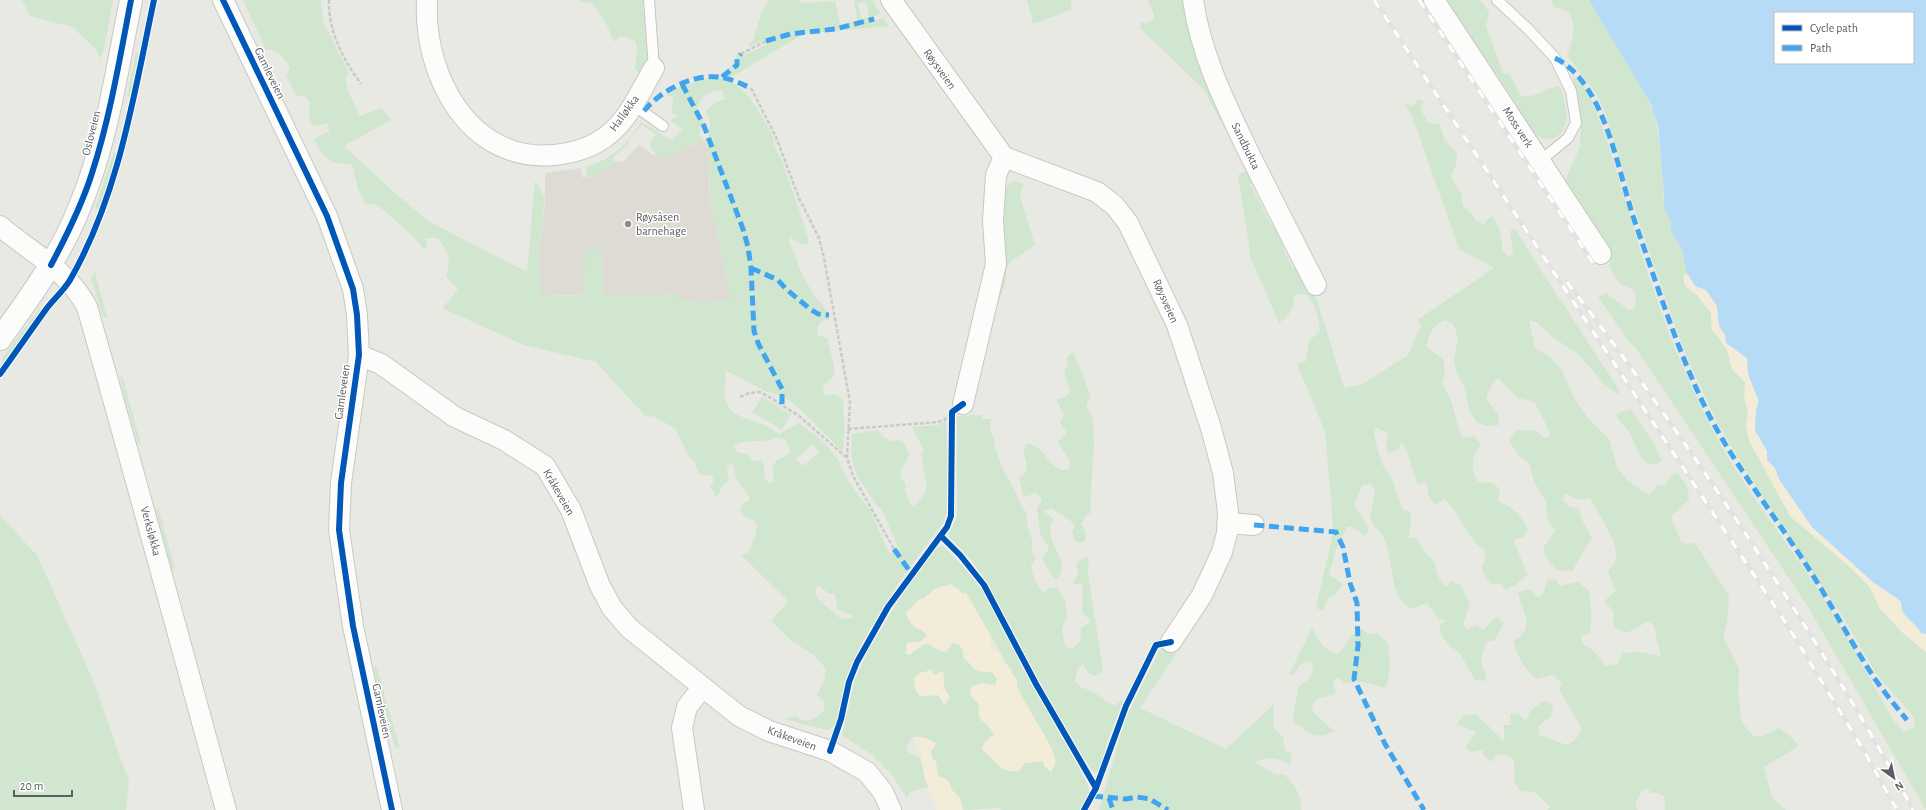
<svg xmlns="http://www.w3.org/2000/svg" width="1926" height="810" font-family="'Alegreya Sans',sans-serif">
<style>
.education{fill:#dddbd3}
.green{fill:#d1e6cf;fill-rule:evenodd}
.sand{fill:#f2ecd8}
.water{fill:#b6dbf6;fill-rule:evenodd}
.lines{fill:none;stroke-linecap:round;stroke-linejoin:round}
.service-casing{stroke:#c7c7c6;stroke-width:12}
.minor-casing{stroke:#c7c7c6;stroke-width:22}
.tertiary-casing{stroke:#c7c7c6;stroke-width:24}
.path{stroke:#c7cbc9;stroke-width:2.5;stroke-dasharray:4 2;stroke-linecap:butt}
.service{stroke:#fcfcfb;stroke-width:10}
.minor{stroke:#fcfcfb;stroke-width:20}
.tertiary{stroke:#fcfcfb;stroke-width:22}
.rail-casing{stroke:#e1e2e1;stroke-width:4.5}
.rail{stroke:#fff;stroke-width:3;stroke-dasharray:9;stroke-linecap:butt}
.quiet{stroke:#40a5ee;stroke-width:5;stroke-dasharray:10 5;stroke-linecap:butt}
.cycleway-casing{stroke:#fff;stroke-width:8}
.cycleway{stroke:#0057b8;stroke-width:6}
.poi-dot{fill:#8c8e90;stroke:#fff;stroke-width:1.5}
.labels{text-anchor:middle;stroke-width:3;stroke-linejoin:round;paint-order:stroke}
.street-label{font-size:12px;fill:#5a5d62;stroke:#fff}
.poi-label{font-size:12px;fill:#5a5d62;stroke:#fff;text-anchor:start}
</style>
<rect width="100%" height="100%" fill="#e9e9e4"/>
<path class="education" d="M704,140L709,153V192L711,206L731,299L700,304L697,300H677L676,293L655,296L540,295L539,252L545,203V173L581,168L582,177L593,178L614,162L624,161L639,145L661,160Z"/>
<path class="green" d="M22,0H113L104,49L99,59L97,50L72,27L30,16Z
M243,0H321L323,21L349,73L345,79L349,93L360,116L382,108L391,120L344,146L395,193L428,221L527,272L535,181L545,197L539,252L541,295L581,296L586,247L602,249L604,295L655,296L677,293L678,300H697L700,304L731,299L711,206C708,184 712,161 704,140L661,160L654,155L655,153L651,149L650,142L656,135L642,125L629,139L628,145L612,158L614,162L593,178L587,177L586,167C616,157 623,146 641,123L647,125L672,141L682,129L669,120L678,116L672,113L673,97L666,95C674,88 686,84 697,82C702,80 708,78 715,78C743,78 760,112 771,133C775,141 774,150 780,156L804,224L809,243L802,245L790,237L789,243C794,251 796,260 800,269C803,277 809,287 814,294C820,304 828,308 830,320C820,319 816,326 818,335L828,339C828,348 838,371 833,377C831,380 826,382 823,385L824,394L827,396L835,394L844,400L843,406L845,425L843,451C822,435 795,394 767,392L725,370C727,381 722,393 727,404C733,421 767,420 779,435L785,430L799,423L825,443L838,460L850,484L870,510L889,553L899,550L882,510L877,506L856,474L851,454L852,434L878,430L882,436L891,441L899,440L904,443L909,455L906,462L903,466L900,477L906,484L905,491C909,496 908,502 913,506C929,493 928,486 923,467C922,462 924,460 921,455L924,451L912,427L938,425L946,421L948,468L947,505L944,521L899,582L863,641L845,680L838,719L833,727L827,730L784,719L796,716C806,726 816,718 824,710V701L817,695L824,681L826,669L814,655L792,641L771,621L788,601L741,555L748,553L755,536L757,524L755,521L747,518L740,511L742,504L748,501L750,498L735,477V470L732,464L728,465L727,471L729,481L722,486L719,494L716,496L710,486L713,483V477L709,475H701L698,473L695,462L689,457L675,428L652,416L646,417L596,362L524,345L442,308L458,290L446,276C451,259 449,251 437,238H425L427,246L424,250L411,234L375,203L366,205L358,189L352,164C329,164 324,160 314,139L329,131L328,123L313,126L309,118L310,102L306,97L296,95L286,75L290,69C287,60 276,48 266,50ZM715,90H722L724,97L727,98L715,103L706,111L710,123L708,136L704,140L699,135L703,121L701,115L696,113C700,99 701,97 715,90ZM777,438L785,439L791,453L776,461L772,467L774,481L769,483L765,478L763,463L760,460L753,461L747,454L737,452L734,446C748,438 762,444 777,438ZM813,444L819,452L803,466L796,459ZM818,585L828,593L834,594L837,601L836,609L853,616V618L841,619L818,599L815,591Z
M580,0H643L647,59L645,65L639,72L635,70L637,49L635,41L627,37H619L614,42L605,21L592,3L581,2Z
M769,0H800L801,3L835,1L840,25L869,17L866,2L858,4L862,19L857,20L854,0H872L881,14L874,16L875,21L883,18L889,26L803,34L730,78L723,73L734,64L737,54L740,52L743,56L769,43L766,39L749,47L750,42L753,41L761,14Z
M1027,0H1071V10L1033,24Z
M1148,0H1186L1253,181L1250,184L1270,223L1278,231L1286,255L1293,268L1296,264L1312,283L1344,388L1363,384L1408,355L1421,325L1417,320L1494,268L1459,249L1412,116L1404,103L1413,106L1418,99L1424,101L1420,109L1429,123L1440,124L1444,139L1457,153L1456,165L1451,176C1453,182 1458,186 1460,191C1464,202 1459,207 1472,213L1476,221L1484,224L1487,219L1493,216C1499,227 1503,236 1502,250L1509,257L1513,254L1510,231L1515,228L1540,269L1620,391L1617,394L1604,384L1577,353L1555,339L1536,322L1529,320L1535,348L1549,356L1562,370L1574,398L1588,418L1609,439L1617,467L1629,482L1649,495L1657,486L1665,485L1672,475L1678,473L1688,488L1689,500L1671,516L1681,542L1686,544L1695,543L1729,596L1727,623L1723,636L1739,669L1738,691L1742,723L1754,736H1763L1779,728L1788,734L1799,746L1764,767L1772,798L1786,810H1665V798L1659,793H1651L1648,789L1642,791L1635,805L1638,810H1547L1550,807L1535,792L1520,791L1515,784L1514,761L1507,755H1498L1491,762L1484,756L1482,750L1472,752L1465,748L1476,732L1457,724L1463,716L1476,714L1504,741V725H1511L1510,714H1518L1526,721L1530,711L1545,700L1553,705L1551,717C1543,722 1536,725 1539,735L1567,745L1576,739L1582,729L1559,689L1562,684L1554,675L1536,679C1523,669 1518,656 1513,641C1538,629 1521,611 1518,592L1530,589L1538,597L1544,592L1547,581L1555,579L1560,586L1578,582L1589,591C1591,605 1592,619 1590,633L1581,636L1583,645L1592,649L1606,666L1613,664L1617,665L1622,653L1642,652L1661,656L1653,624L1647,622L1627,633L1614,628L1613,611L1604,601L1616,591L1608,572C1610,568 1613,565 1615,562C1622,546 1597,513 1590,498L1580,500L1565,494L1563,500L1570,507L1579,508L1582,520L1592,538C1586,550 1577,559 1573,571L1557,570L1548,561L1543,548L1555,531L1547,518L1546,501L1534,482L1529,463L1519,456L1509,441L1517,430H1535L1546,439L1550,434L1544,420L1534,402L1518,398L1498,378L1491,386L1486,398L1498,414L1499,425L1489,426L1477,423L1470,412L1464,386L1457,374L1454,360L1458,339L1454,325L1445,320C1433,326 1428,333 1427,347L1443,359L1445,373L1442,384C1455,400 1454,421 1463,438L1475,436L1481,445C1480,447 1477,450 1475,453C1471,460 1472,480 1481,483C1484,483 1488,482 1491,482L1500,489L1498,500C1503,504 1507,505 1512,509C1519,514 1524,522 1528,529L1524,537L1515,538L1514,543C1520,553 1522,564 1528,574L1515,585L1506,590L1500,583L1491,585L1485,577L1481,567L1485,561V550C1467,541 1461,513 1444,499L1436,505L1429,497L1426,482L1418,485L1406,449L1401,442L1398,450L1388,454L1386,444L1388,434L1376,427L1374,433L1378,451L1384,468L1391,476L1402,509L1410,512L1411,519L1409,538H1416L1425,553L1433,559L1439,578L1446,587L1451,581L1460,584L1470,604L1463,625L1468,630L1475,625L1484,630L1492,620L1498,617L1504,623L1495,640L1486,642C1481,661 1478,658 1487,677L1484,681L1475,680L1459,652L1451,647L1443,638L1439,627L1445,620L1439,619L1427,603L1411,609C1408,607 1404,604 1402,601C1387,583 1394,536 1374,527L1370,516L1375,492L1370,484L1362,485L1354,505L1369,528L1365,536L1353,527H1347L1336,550L1329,574L1343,584L1334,596L1328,598L1323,611L1316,608L1333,533L1330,486L1325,432L1297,364L1306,361L1309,341L1320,331C1319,318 1315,302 1305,294L1294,295C1293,309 1291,315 1279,323L1251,259L1238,175L1247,170L1204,90L1140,28L1141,22L1146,23L1153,20L1154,14Z
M1439,0H1480L1489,12L1486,26L1503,73L1510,75L1521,96C1535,99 1546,87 1560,86C1563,95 1566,104 1567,113C1567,129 1557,145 1540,137C1535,134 1530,129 1525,126Z
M1551,0H1589L1644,91L1656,117L1663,177L1664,207L1671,221L1673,233L1682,250L1687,273L1683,277L1685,285L1697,295L1711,313L1712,330L1727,349L1732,369L1745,382C1744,397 1750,411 1746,425L1776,491L1791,517L1851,568L1869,586L1881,610L1904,634L1926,652V810L1808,607L1635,347L1629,342L1598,297L1606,293L1629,310L1635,307L1636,293L1629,287L1620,284L1609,267L1610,263L1567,191L1564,183L1580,147L1581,118L1573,77C1595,85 1617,176 1625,199C1648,278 1674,357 1713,430C1738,479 1772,522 1803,567C1837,616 1864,670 1894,721L1905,732L1915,726L1914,717L1877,675L1844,619L1760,493L1718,424L1688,360L1670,311L1638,220L1604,110L1595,92L1567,55C1574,38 1581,10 1554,7Z
M136,52L140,53L131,96L127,97Z
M114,152L117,154L99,210L95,208Z
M1015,181L1023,184L1020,196L1035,245L1009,263V266L1006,269C1008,291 991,311 992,332L989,333L1002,221L1004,190L1009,184Z
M95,272L107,318H106L102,315L91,278Z
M40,308L43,310L4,363L2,361L3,357Z
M1073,352L1091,396L1086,405L1093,419L1094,443L1090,513L1085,517L1081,524C1086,531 1087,535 1084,542L1078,543L1075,541L1072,532L1075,526C1069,517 1059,515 1052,508L1044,511L1045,515H1049L1053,519C1042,544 1072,558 1058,579H1054L1042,559L1048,551V546L1040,534L1037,507L1042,502L1041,498L1035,493L1026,497L1023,495L1019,478L1027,470V465L1023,451L1026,444C1045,442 1049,474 1069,470L1070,460L1057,442L1067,433L1060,423L1064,414L1057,402L1058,398H1065L1066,395L1070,393L1064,369L1067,368C1068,359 1064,358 1073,352Z
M122,375L141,445L138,444L120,379Z
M762,397L791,414L782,430L752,412Z
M1631,409L1655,445L1661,459L1665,458C1644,478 1638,447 1629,432C1625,425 1619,423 1616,415L1621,412Z
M982,415L983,419H991L990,429L995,441L994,445L1003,470L1009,479L1022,507L1026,512L1028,528L1033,543L1031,551L1036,558L1031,565L1034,578L1042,592H1045L1050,587L1058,588L1065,601L1067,616L1062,629L1065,646L1072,649L1080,641L1081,628L1089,623L1090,620L1082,613L1083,587L1081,583L1074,585L1073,582L1079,572L1076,566C1079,560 1081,557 1089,557L1088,573L1103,671L1096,676L1088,673L1083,664L1078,668L1075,681L1082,688C1096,689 1102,702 1115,705L1124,698L1108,740L1099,771L1096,773L1091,770L1053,707L988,584L973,562L949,538V534L957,517V416Z
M158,508L175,569L172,570L156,510Z
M0,516L37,555L93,680L129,782L126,810H0Z
M940,546H943C958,561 972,574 983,592L1080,770C1090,789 1093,791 1083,810H1002L998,808L963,810L960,798L952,790L949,782L943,777L938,776L936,762L932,758L930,741L923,737H913L906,747L908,752L918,757L921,761L928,787L910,792L907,798L891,774L872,755L842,735L855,679L870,647L910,582L930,554ZM957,587L963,594L966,593L1017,681C1015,696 1037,721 1044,734C1049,744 1049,760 1051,771L1045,767L1043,761L1025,763L1021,767L1004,770L982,749L994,735L991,728L979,718L980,705L970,695L996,685L997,679L992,672C987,671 982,672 978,671C974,670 970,662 964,659L963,650L959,644L952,643L948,648L938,650L926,643C916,648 917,651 905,653L907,650L906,643L920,642L927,636L922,630C914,629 908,621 906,613L936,588ZM921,672L934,675L938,674L944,677C942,687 945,695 944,705L938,695L920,696C915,692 913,683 915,677Z
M1312,628C1319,641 1323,650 1338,654C1348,644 1348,634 1362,629L1368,634L1376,633L1388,643C1389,658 1392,673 1385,688L1363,682L1344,683L1339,677L1333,680L1336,693L1325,697L1318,698L1312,705L1313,712L1334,731C1315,741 1310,733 1293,722C1293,709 1297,699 1299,686L1309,679L1313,671L1311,661L1301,664L1294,674L1289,675Z
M1162,645L1176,654L1140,708L1226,749L1274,704L1273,727L1283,737L1285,750L1291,754V765C1278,758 1268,756 1254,762L1275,774L1285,775C1294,785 1303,795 1301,810H1099L1125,720Z
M376,665L399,745V748L395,747L377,687L374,668Z"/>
<path class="sand" d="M1687,273C1692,282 1695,287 1706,289L1717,306L1719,326L1725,334L1726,343L1747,358L1748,374L1758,399V405L1756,409L1755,431L1767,451V460L1775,468L1779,480L1812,527L1874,583L1901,602C1902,616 1915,623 1924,634H1926V652L1904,634L1881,610L1869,586L1851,568L1791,517L1749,441L1746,425L1749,416L1744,396L1745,382L1732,369L1727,349L1712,330L1711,313L1697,295L1685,286L1683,277Z
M951,584L963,594L966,593L991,636L990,644L993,651L999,652L1002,655L1000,659L1003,664H1007L1017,681V686L1021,695L1051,747L1055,758V765L1051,772L1045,767L1043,761L1025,763L1018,772L1004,770L982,749L984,743L994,734C988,722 974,719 980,705L970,695L971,687L981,683L996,685L997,679L992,672C987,671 982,672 978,671C974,670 970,662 964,659L963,650L959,644L952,643L947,652C939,652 934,646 926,643L909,655L905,653L907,650L906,643L920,642L927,636L922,630C914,629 908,621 906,613L919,599H924L936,588Z
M931,669L934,675L938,674L940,671L943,672C945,682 942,688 950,697L945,705L938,695L920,696C915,692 913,683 915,677L921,672H925Z
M913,737H923L936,743L934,748L930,751L932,758L936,762L938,776L949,782L952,790L960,798L963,810H937L924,775L921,754Z"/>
<path class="water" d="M1589,0H1926V634L1921,633L1918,628L1904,614L1902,610L1901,602L1897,598L1874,583L1812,527L1779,479L1775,468L1767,460V451L1755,430L1756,409L1758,405V399L1748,374L1747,358L1726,343L1725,335L1719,326L1717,306L1706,290L1695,286L1687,273L1682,250L1671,230V221L1664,208V193L1658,125L1651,104ZM1775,13H1913V63H1775Z"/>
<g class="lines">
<g class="service-casing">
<path id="service" d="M649,0L654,68
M1497,0L1527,28L1555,58L1571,91L1576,123L1568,138L1540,161
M632,104L663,126"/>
</g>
<g class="minor-casing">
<path id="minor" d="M223,0L327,216L353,289L357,315L359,355L341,483L339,530L353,626L392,810
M427,0C423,75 469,163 554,155C574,153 592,148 608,135C629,119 641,90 654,68
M891,0L1004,157L1097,192L1115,206L1128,223L1177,325L1211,428L1223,473L1228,512L1227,533L1222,552L1202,595L1171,642
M1193,0C1201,55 1225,103 1249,153C1271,197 1293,241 1316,285
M1434,0L1601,254
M0,226C30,252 68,270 87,307C135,474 180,642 226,810
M359,355L381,364L455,417L504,440L545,466L571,510L600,586L612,608L629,628L739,716L769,731L830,751L867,772L883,792L891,810
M963,404L996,264L993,221L996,175L1004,157
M1227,523L1254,525
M694,810L682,728L687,707L702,688"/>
</g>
<g class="tertiary-casing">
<path id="tertiary" d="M0,339C30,297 61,255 80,206C107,141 117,69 131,0"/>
</g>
<path class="path" d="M329,0C328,31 343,59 361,84
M741,54L766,41
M751,88L776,137L799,198L819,238L824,258L850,402L847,458L853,476L894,549
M740,397L749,393L760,392L771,398L799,416L846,457
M848,429L938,422L944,420L948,416"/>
<use href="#service" class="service"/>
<use href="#minor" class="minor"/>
<use href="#tertiary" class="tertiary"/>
<g class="rail-casing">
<path id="rail" d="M1374,0L1789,628L1864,751L1897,810
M1419,0L1593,263
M1567,282C1640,377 1708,475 1773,576C1822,652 1870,729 1913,810"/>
</g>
<use href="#rail" class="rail"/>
<path class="quiet" d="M766,41L790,34L835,29L874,19
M1555,58C1607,84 1618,175 1636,225C1659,290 1679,356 1710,417C1739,472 1779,521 1812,574C1831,604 1847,635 1866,665C1878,685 1893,703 1907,720
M722,77L737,65V59L741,54
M682,84L704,126L743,229L748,247L751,268L754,331L758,343L782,389V404
M644,111C660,91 692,74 719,77C730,78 741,84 751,88
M751,268L778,280L786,289L810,309L818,314L829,315
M1254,525L1336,532L1343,547L1350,583L1357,603L1358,646L1354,679L1385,744L1424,810
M894,549L911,573
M1093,796L1126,799L1137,797L1150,799L1168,810
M1109,798L1113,810"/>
<g class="cycleway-casing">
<path id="cycleway" d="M223,0L327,216L353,289L357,315L359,355L341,483L339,530L353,626L392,810
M51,265C67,235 82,205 92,173C110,118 120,57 131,0
M0,374C16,352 31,330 47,308C55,298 64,290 70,280C119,195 134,94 154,0
M941,536L960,555L984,585L1036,684L1096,788
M830,751L841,719L849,682L857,662L888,607L947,527L951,516L952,412L963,404
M1084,810L1096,788L1126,706L1156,645L1171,642"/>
</g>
<use href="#cycleway" class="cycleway"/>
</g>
<circle class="poi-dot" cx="628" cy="224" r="4"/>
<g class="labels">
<g class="street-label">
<text transform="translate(940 69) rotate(54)" y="4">Røysveien</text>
<text transform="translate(270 73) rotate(64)" y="4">Gamleveien</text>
<text transform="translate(624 113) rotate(-54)" y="4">Halløkka</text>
<text transform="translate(1518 127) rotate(57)" y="4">Moss verk</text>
<text transform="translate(91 133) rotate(-76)" y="4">Osloveien</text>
<text transform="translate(1246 146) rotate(64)" y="4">Sandbukta</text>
<text transform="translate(1166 301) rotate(66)" y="4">Røysveien</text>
<text transform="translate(342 392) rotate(-82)" y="4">Gamleveien</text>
<text transform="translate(559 492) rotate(60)" y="4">Kråkeveien</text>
<text transform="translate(151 531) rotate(75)" y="4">Verksløkka</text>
<text transform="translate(382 711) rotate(78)" y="4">Gamleveien</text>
<text transform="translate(792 738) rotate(20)" y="4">Kråkeveien</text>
</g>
<g class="poi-label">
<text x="636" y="221">Røysåsen<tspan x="636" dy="14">barnehage</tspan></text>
</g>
</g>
<rect x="1774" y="12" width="140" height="52" fill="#ffffff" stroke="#bdbec0"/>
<rect x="1782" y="25" width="20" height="6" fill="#0057b8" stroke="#bdbec0"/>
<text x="1810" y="32" font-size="12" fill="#5a5d62">Cycle path</text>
<rect x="1782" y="45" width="20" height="6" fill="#40a5ee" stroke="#bdbec0"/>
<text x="1810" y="52" font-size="12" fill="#5a5d62">Path</text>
<g transform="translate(1894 778) rotate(147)" stroke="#ffffff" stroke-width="3" paint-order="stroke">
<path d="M0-3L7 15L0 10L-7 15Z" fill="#5a5d62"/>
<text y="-6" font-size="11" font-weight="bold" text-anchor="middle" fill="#5a5d62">N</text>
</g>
<path d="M14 790v6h58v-6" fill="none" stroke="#5a5d62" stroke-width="2"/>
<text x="20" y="790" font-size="12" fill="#5a5d62" stroke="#ffffff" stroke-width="3" paint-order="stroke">20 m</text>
</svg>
